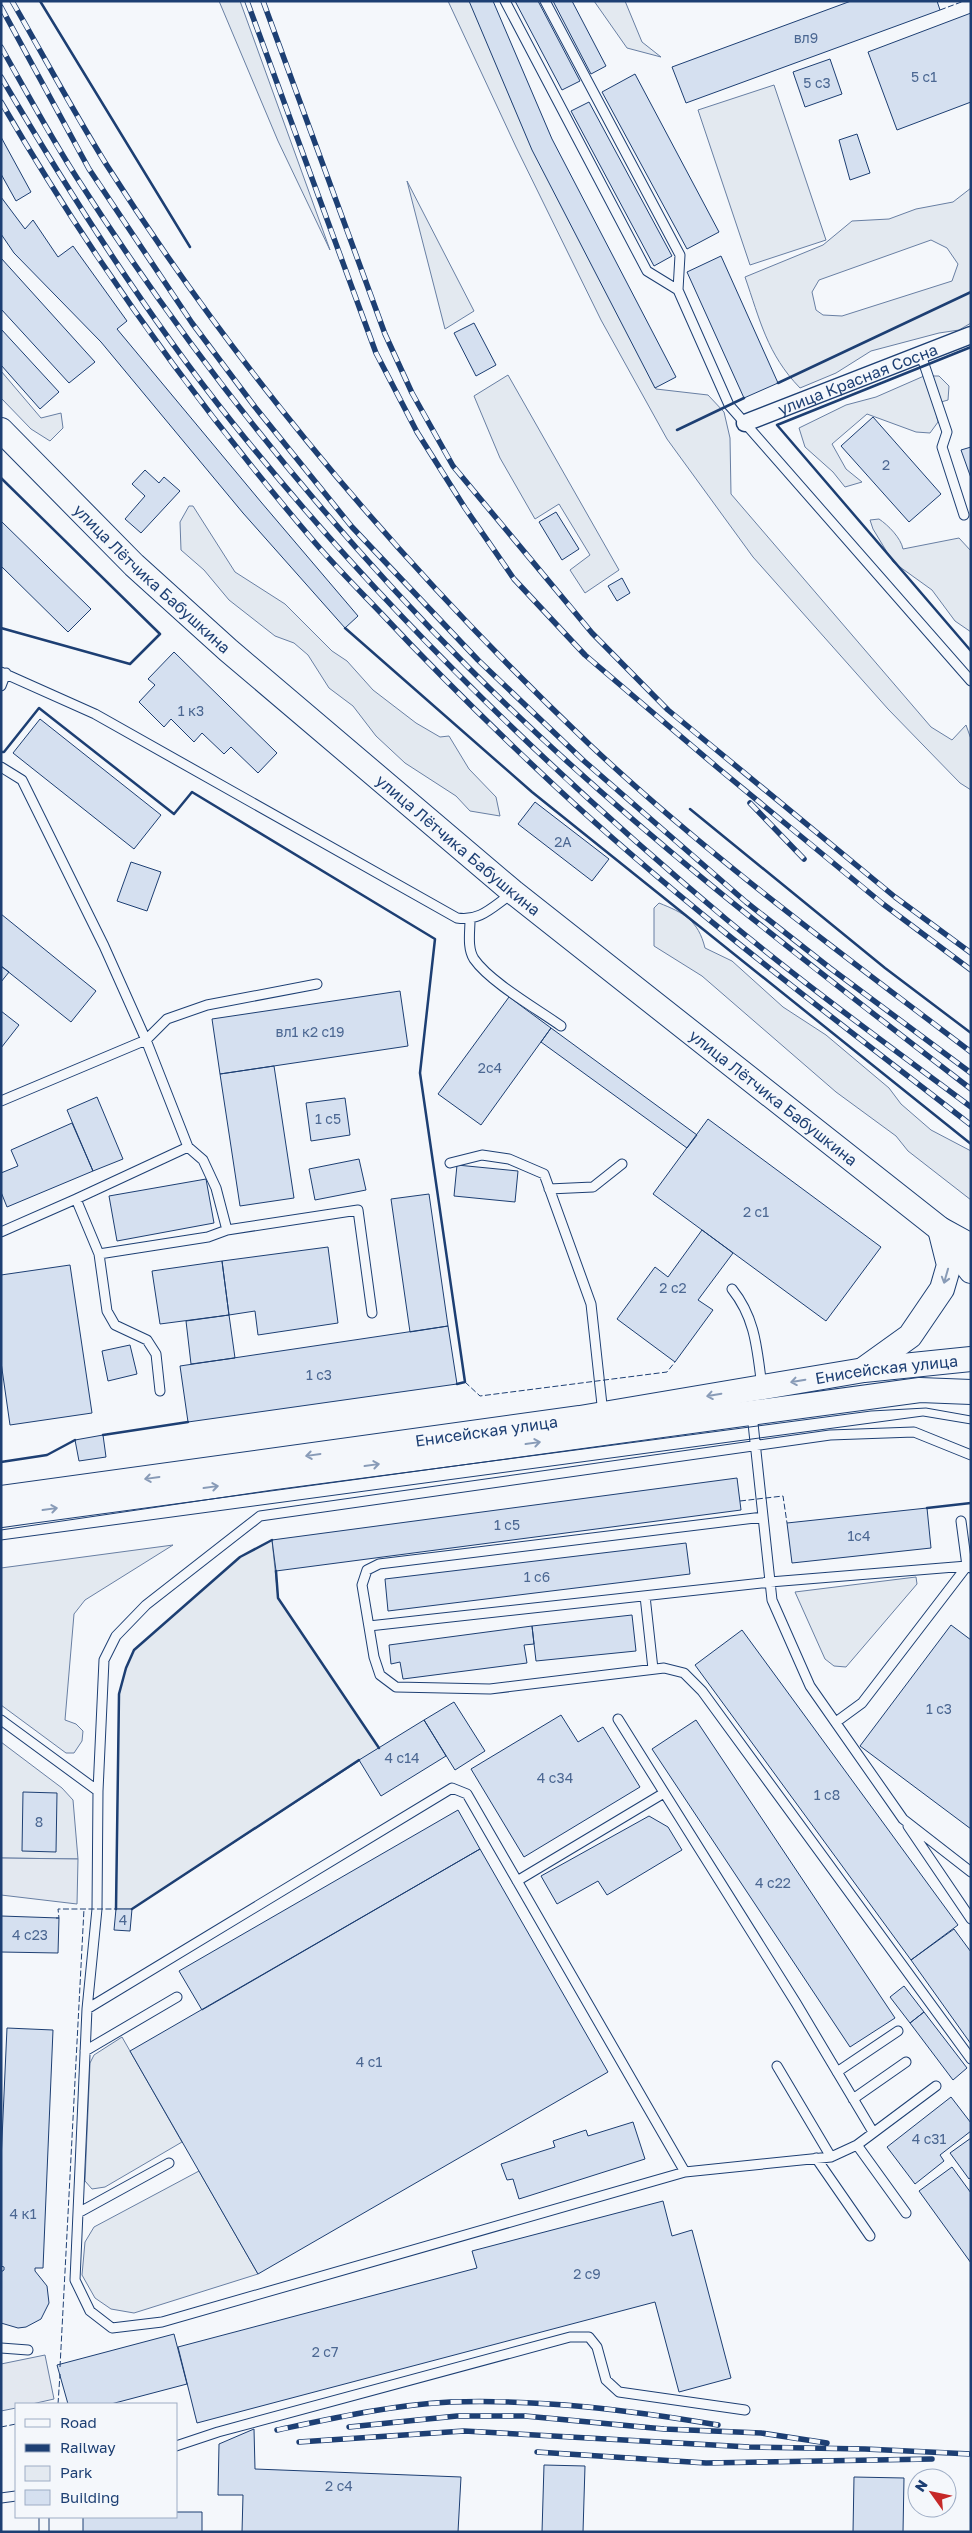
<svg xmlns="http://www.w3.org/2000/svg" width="972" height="2533" font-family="'Golos Text',sans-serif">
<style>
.green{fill:#e3e9f0;stroke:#687fa3;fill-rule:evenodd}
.parking{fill:#e3e8f0;stroke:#687fa3}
.building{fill:#d5e0f0;stroke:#1d3f73}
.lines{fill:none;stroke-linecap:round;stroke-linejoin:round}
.service-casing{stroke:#1d3f73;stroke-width:11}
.minor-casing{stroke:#1d3f73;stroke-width:19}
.secondary-casing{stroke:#1d3f73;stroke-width:26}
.service{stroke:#f4f7fb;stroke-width:9}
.minor{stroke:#f4f7fb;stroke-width:16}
.secondary{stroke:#f4f7fb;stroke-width:24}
.tram{stroke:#1d3f73;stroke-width:1}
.rail-casing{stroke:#1d3f73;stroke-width:5.5}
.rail{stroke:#f4f7fb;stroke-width:4;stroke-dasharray:11;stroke-linecap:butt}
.fence{stroke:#1d3f73;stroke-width:1;stroke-dasharray:6 2.5;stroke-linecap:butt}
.wall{stroke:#1d3f73;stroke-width:2.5}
.oneway{stroke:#889bb7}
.labels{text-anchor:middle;stroke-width:4;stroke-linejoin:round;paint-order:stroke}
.number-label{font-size:14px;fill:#4b6792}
.street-label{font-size:16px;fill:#1d3f73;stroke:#f4f7fb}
</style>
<rect width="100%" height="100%" fill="#f4f7fb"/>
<path class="green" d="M219,1H240L330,250L278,141Z
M448,1H477L512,102L656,389L708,395L724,412L730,438L731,494L931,727L952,740L966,725L971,739V790L960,783L888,709L753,557L667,439L601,320L516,147Z
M594,1H625L642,42L661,57L627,48Z
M774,85L826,240L750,265L698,110Z
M407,181L474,311L445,329Z
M971,188V323L959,330L939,333L871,351L836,373L800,388C767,354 760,320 745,277L823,245L852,221L889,219L916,209L953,202ZM931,240L947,248L958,264L952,281L842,316L823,315L816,310L812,292L819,280Z
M1,371L41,418L61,413L63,428L50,441L31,429L1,398Z
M508,375L619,570L585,593L570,570L590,555L559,504L535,519L500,458L474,396Z
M924,376H939L949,386L948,400L934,404L938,422L930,433L916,432L867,414L832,444L846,469L862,482L845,487L833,472L805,447L799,428L846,405L876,397Z
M189,506H193L235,572L285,604L332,651L347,661L373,690L416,723L440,737L449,736L469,769L496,797L500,816L470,811L456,796L405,763L376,736L353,706L329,688L308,655L294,643L275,636L229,600L204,570L181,550L180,522Z
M879,519C888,525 901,538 903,549L959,538L971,551V632L955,621L932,590L893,562L873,529L870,520Z
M659,903C684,913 698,920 705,948L732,961L783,1007L826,1035L889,1088L901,1104L931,1130L971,1151V1200L908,1151L896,1136L836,1092L702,976L654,946V908Z
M272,1540L278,1598L379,1748L132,1909H116L119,1694L126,1668L134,1650L240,1557Z
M173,1545L85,1600L74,1614L65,1720L76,1724L83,1731L82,1741L74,1753H66L1,1705V1568Z
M916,1577L917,1584L846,1667L834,1666L825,1659L795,1592Z
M1,1742L62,1788L73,1800L78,1859L1,1858Z
M122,2037L182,2142L105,2187L92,2189L85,2181L90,2063L94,2055Z
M199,2171L258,2274L134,2313L111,2309L95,2298L82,2275L85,2242L94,2227Z"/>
<path class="parking" d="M1,1858L78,1859L77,1904L1,1895Z
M45,2355L54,2399L32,2404H16V2408L1,2411V2364Z"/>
<path class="building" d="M469,1H493L552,139L676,377L655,388L532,150Z
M515,1H538L580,81L562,90Z
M553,1H572L606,66L591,74Z
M851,1H937L940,10L686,103L672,67Z
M971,13V102L897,130L868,52Z
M830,59L842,94L805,107L793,72Z
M635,74L719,232L687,249L602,92Z
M589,102L672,256L654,266L571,111Z
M857,134L870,173L850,180L839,140Z
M1,137L31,192L16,201L1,174Z
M1,197L25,229L33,220L58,257L73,246L127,321L117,329L261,502L358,616L345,628L243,513L101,342L14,253L1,234Z
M721,256L778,383L744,398L687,272Z
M1,258L95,362L69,383L1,309Z
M474,323L496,365L476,376L454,333Z
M1,329L59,392L40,409L1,365Z
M873,417L941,494L909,522L841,446Z
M971,447V478L961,450Z
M145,470L159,483L164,477L180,491L141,533L125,519L145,496L132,484Z
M556,512L579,549L562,560L539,522Z
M1,521L91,609L68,632L1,566Z
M622,578L630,593L617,601L608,586Z
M174,652L277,753L258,773L231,747L224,754L202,733L194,742L171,719L164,727L139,702L155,685L148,679Z
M40,719L161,815L134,849L13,753Z
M535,802L609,859L592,881L518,824Z
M131,862L161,872L147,911L117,901Z
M1,914L96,991L71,1022L1,966Z
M1,966L9,972L1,982Z
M400,991L408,1046L220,1074L212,1019Z
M509,997L551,1028L481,1125L438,1094Z
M1,1011L19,1025L1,1048Z
M551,1028L697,1135L687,1148L541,1042Z
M274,1066L294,1198L240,1206L220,1074Z
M97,1097L123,1159L93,1171L67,1110Z
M345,1098L350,1135L311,1141L306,1103Z
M708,1119L881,1247L826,1321L653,1194Z
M72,1123L93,1171L7,1207L1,1192V1173L18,1166L11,1150Z
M359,1159L366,1190L315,1200L309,1169Z
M457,1165L518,1171L515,1202L454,1196Z
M206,1179L214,1223L117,1241L109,1196Z
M429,1194L448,1326L410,1332L391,1199Z
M702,1230L733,1253L698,1300L713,1310L675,1362L617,1319L655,1267L668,1277Z
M328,1247L338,1323L258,1335L255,1311L229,1315L222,1261Z
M222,1261L229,1315L160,1324L152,1271Z
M70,1265L92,1413L10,1425L1,1362V1275Z
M229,1315L235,1358L191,1364L186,1321Z
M448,1326L457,1384L188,1422L180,1366Z
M130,1345L137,1374L108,1381L102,1351Z
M103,1435L106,1457L79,1461L75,1440Z
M737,1478L741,1510L276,1571L272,1540Z
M927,1508L931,1548L792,1563L787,1523Z
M686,1543L690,1574L388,1611L385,1579Z
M632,1615L636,1651L536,1661L532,1626Z
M951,1625L971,1640V1829L860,1746Z
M532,1626L534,1644L524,1645L527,1663L403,1679L400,1662L391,1664L389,1645Z
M742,1630L958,1925L911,1960L695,1665Z
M454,1702L485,1751L455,1770L424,1720Z
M561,1715L578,1742L603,1727L640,1787L524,1857L471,1769Z
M424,1720L446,1756L381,1796L359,1760Z
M696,1720L895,2018L850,2047L652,1749Z
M23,1792L57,1793L56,1852L22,1851Z
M458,1810L480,1849L202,2010L179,1971Z
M649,1816L668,1827L682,1850L607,1895L598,1881L557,1904L541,1876Z
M480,1849L608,2072L258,2274L130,2051Z
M116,1909H132L130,1931L114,1930Z
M1,1916L59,1918L58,1953L1,1952Z
M954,1929L971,1952V2044L911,1960Z
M904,1986L924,2012L910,2023L890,1997Z
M924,2012L967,2068L953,2080L910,2023Z
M7,2028L53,2030L43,2268H35V2271L47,2286L49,2303L41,2319L26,2327L18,2328L1,2323V2272L4,2270V2267L1,2266V2161Z
M951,2097L971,2123V2131L940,2155L944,2161L915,2184L887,2147Z
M633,2122L645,2159L519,2199L513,2179L507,2180L501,2164L555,2147L553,2141L586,2130L588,2136Z
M971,2138V2177L969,2179L950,2153Z
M952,2167L971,2193V2263L919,2191Z
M663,2201L672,2236L692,2230L731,2378L679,2392L655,2302L197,2423L178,2347L477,2268L472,2251Z
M174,2334L187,2384L111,2404H68L57,2365Z
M254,2429L255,2469L461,2477L458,2532H242L243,2495H218L219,2444Z
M544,2465L585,2466L583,2532H542Z
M854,2477L904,2478L903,2532H853Z
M176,2512H202V2532H83V2517H176Z"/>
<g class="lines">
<g class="service-casing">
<path id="service" d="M505,1L647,271L678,290L729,405L971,681
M545,1L680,255L678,290
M921,355L947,432L942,447L964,515
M1,672L95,714L457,918C481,922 494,905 513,893
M1,686L6,673
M1,767L22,780L104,946L146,1040L1,1101
M470,920C470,932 467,948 474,959C490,982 537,1009 561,1026
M450,1163L482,1155L509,1159L544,1174L591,1304L603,1414
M549,1189L593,1187L622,1164
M227,1230L216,1188L203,1160L188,1147L146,1040L167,1019L207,1005L317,984
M1,1232L76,1199
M99,1254L76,1199L188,1147
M732,1289C756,1319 757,1350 762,1387
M160,1391L156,1354L147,1340L115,1325L107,1311L99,1254L208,1237L227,1230L358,1210L372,1313
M752,1414L772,1600L810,1686L903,1819L971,1872
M763,1517L379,1564L367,1570L362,1585L374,1657L380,1675L396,1687L490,1689L664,1668L684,1673L702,1691L971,2059
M961,1521L967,1566L971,1568
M645,1596L653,1669
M369,1626L770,1582L967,1566L862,1703L836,1722
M618,1719L796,2003L873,2132
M1,1720L98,1791
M908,1826L971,1919
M517,1881L664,1793
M87,2009L452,1788L467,1794L685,2172L162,2322L112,2328L90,2311L75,2280L87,2009L97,1909L98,1791L104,1660L116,1636L146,1605L260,1516L830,1435L914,1432L971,1455
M85,2051L177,1997
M837,2072L898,2031
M853,2099L906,2062
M857,2145L906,2213
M831,2157L857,2145L936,2086
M816,2158L870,2236
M685,2172L831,2157L777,2066
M78,2213L169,2163
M1,2348L28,2350
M176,2446L218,2432L570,2337H589L597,2347L606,2380L619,2392L745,2410
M1,2498L16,2496
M44,2532V2517"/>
</g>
<g class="minor-casing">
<g id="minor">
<path id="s1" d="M745,423L971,335"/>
</g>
</g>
<g class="secondary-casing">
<g id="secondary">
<path id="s2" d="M1,430L134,565L228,650L513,892L940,1229L971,1246"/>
<path d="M947,1239L971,1271"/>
<path d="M864,1369L910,1336L942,1289L949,1265L940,1229"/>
<path id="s3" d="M1,1498L580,1418L864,1370L971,1359"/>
<path d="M1,1515L920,1390L971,1392"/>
</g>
</g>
<use href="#service" class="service"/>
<use href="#minor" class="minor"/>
<use href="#secondary" class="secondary"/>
<path class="tram" d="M1,1530L273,1490L871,1411L926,1408L971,1416
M1,1540L923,1416L971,1424"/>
<g class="rail-casing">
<path id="rail" d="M12,1C43,55 73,111 106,164C241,376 407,571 589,744C708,856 841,953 971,1052
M247,1L376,353L417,432L465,508L514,579L585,655L718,768L883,904L971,970
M263,1L385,334L412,393L453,466L592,633L668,710L895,897L971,953
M1,7L89,169L192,323L255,407L352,527L478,660L584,761L746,902L830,968L971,1073
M1,47C26,91 50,136 77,178C190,354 321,519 468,667C622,822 798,956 971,1089
M1,77C71,196 146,314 232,422C378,605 547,769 726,919C805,985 888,1045 971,1107
M1,102C91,257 195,402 311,538C332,563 356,587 379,611C436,672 495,730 556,787C686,908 831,1016 971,1125
M750,803L804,859
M349,2427L457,2416H525L664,2429L761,2433L827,2443
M277,2430C334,2418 392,2405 450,2402C541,2399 629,2410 718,2425
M299,2442L464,2431L749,2447L865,2449L971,2454
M537,2452L706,2463L932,2459"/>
</g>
<use href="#rail" class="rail"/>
<path class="fence" d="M940,10L964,1
M465,1382L480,1396L667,1372L675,1362
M740,1501L783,1496L787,1523
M56,1918H59L58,1909H116
M60,2367L84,1909
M58,2404L60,2374
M1,2427L16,2424"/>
<path class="wall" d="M40,1L190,247
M971,347L777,425L971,651
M778,383L971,292
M677,430L744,398
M1,478L160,634L130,664L1,628
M345,628L532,792L971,1144
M1,752H4L39,708L174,814L192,792L435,939L420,1073L465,1382L457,1384
M690,809L885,968L971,1033
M103,1435L188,1422
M1,1462L47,1455L75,1440
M927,1508L971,1503
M276,1571L278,1598L379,1748
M116,1909L119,1694L126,1668L134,1650L240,1557L272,1540
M132,1909L359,1760"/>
</g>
<defs><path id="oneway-shaft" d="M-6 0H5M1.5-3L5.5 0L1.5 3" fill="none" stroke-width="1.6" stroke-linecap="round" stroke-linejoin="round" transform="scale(1.25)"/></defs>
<g class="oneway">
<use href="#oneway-shaft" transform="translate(946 1276) rotate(106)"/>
<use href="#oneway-shaft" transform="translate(798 1381) rotate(170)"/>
<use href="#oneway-shaft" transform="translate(714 1395) rotate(170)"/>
<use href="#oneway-shaft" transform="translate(533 1443) rotate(-8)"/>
<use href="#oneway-shaft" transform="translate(313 1455) rotate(172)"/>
<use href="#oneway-shaft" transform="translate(372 1465) rotate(-8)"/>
<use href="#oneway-shaft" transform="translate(152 1478) rotate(172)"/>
<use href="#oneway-shaft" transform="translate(211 1487) rotate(-8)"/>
<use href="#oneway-shaft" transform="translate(50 1509) rotate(-8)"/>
</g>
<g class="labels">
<g class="number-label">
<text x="806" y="43">вл9</text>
<text x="924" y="82">5 с1</text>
<text x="817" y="88">5 с3</text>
<text x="886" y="470">2</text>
<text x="191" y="716">1 к3</text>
<text x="563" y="847">2А</text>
<text x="310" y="1037">вл1 к2 с19</text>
<text x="490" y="1073">2с4</text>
<text x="328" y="1124">1 с5</text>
<text x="756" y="1217">2 с1</text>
<text x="673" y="1293">2 с2</text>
<text x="319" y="1380">1 с3</text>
<text x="507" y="1530">1 c5</text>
<text x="859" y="1541">1с4</text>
<text x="537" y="1582">1 с6</text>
<text x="939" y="1714">1 с3</text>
<text x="402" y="1763">4 с14</text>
<text x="555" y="1783">4 с34</text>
<text x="827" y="1800">1 с8</text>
<text x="39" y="1827">8</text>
<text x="773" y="1888">4 с22</text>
<text x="123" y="1925">4</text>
<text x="30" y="1940">4 с23</text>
<text x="369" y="2067">4 с1</text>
<text x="929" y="2144">4 с31</text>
<text x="23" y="2219">4 к1</text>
<text x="587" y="2279">2 с9</text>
<text x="325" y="2357">2 с7</text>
<text x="339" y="2491">2 с4</text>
</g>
<g class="street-label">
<text dy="6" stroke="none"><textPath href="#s1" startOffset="121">улица Красная Сосна</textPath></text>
<text dy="6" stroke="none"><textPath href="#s2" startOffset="212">улица Лётчика Бабушкина</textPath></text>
<text dy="6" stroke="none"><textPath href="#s2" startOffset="618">улица Лётчика Бабушкина</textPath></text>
<text dy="6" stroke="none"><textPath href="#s2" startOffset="1022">улица Лётчика Бабушкина</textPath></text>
<text dy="6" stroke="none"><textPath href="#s3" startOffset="895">Енисейская улица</textPath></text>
<text dy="6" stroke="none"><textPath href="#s3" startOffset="490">Енисейская улица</textPath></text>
</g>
</g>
<rect width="972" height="2533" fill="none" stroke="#1d3f73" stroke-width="5"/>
<rect x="15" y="2403" width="162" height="115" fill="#f4f7fb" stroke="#9eadc5"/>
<rect x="25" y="2419" width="25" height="8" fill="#f4f7fb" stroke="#9eadc5"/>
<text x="60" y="2428" font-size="15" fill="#1d3f73">Road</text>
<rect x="25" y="2444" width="25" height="8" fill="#1d3f73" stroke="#9eadc5"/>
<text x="60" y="2453" font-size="15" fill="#1d3f73">Railway</text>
<rect x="25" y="2466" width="25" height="15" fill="#e3e9f0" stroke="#9eadc5"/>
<text x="60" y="2478" font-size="15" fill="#1d3f73">Park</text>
<rect x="25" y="2490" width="25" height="15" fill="#d5e0f0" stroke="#9eadc5"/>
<text x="60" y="2503" font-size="15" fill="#1d3f73">Building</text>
<g transform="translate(932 2493) rotate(303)"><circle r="24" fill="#f4f7fb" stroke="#9eadc5"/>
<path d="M0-4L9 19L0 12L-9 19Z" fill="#c62828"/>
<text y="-8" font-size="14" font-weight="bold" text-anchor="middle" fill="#1d3f73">N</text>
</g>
</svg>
